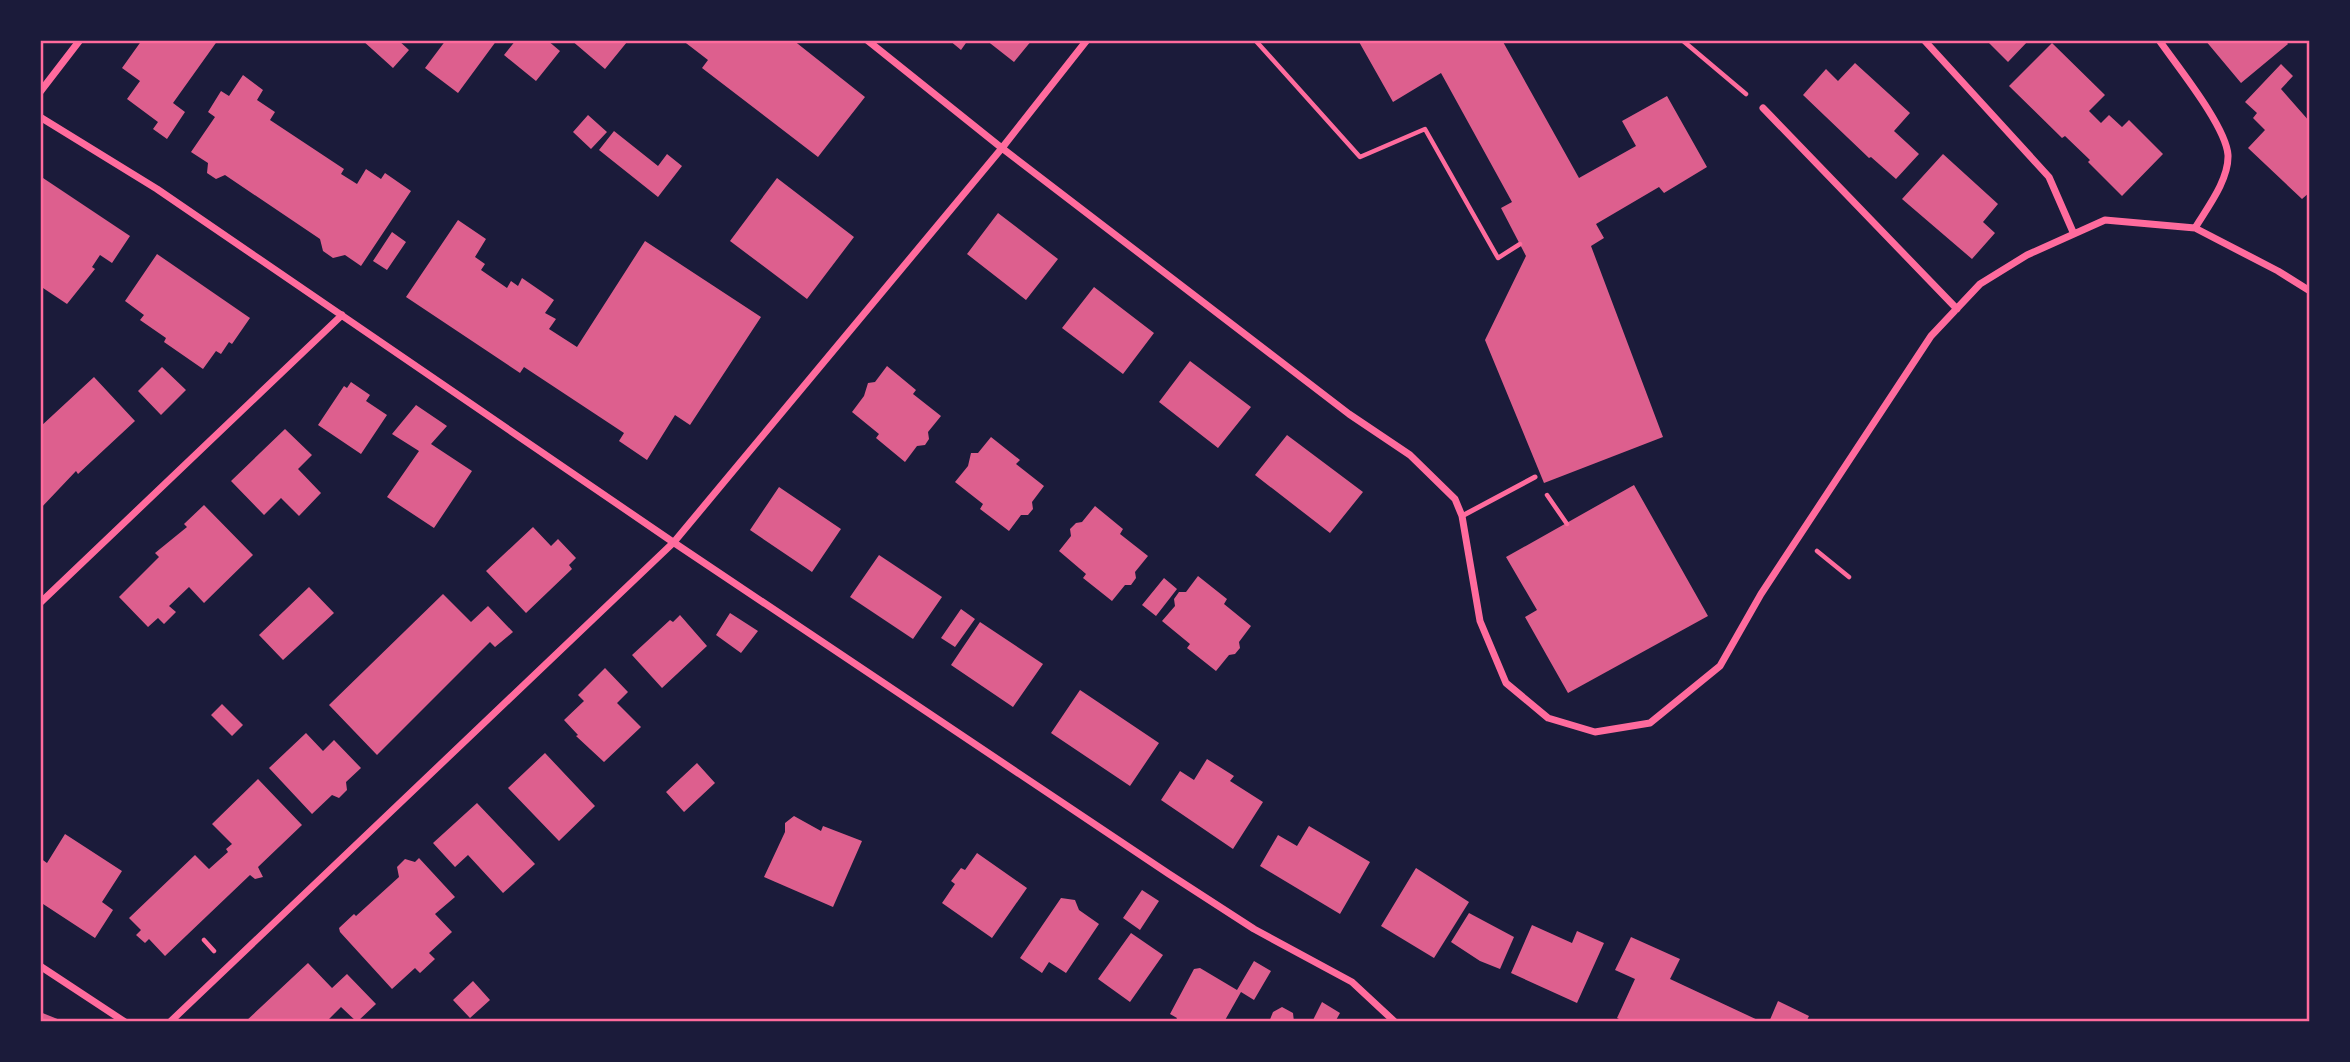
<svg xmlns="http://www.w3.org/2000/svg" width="2350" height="1062" font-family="Georgia,serif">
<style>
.building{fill:#dd5f8e}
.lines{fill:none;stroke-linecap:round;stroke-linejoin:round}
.path{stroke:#ff6b9d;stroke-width:4.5}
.service{stroke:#ff6b9d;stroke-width:5}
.minor{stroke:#ff6b9d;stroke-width:7}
.neatline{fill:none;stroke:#ff6b9d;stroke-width:2.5}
</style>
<rect width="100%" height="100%" fill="#1b1b3a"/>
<path class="building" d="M142,40H218L173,103L185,112L167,139L153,129L158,122L127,99L140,81L122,68Z
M362,40H398L409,50L393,68Z
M446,40H497L458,93L425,68Z
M516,40H547L560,51L536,81L504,55Z
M571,40H624L627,42L605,69Z
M682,40H793L865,97L818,157L702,68L708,60Z
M949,40H968L961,50Z
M986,40H1032L1014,62Z
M1358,40H1502L1579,178L1636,146L1622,121L1667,96L1707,167L1664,193L1659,187L1596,224L1604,238L1591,246L1663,437L1544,483L1485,340L1526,256L1501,208L1512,202L1441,73L1393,102Z
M1986,40H2029L2008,62Z
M2205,40H2285L2288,44L2241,83Z
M2052,43L2105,95L2089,111L2101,123L2109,115L2122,127L2129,120L2163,154L2122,196L2088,162L2090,160L2065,136L2062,138L2009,86Z
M1855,63L1910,113L1894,131L1919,154L1896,179L1871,157L1869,158L1803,95L1826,69L1838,81Z
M2281,64L2293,76L2281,89L2310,122V192L2302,199L2248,148L2265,130L2253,118L2257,113L2245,102Z
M243,75L263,90L257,100L275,112L270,120L344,169L341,174L357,184L366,169L381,179L385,173L411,191L361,266L345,255L333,258L323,251L320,239L225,175L216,179L207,173L208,163L191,152L215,117L208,112L221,91L229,96Z
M588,115L607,132L591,149L573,132Z
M614,131L658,166L667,154L682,166L658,197L599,150Z
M1943,154L1998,204L1983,222L1995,233L1972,259L1902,199Z
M40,176L130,236L112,263L100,255L92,267L95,269L67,304L40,286Z
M777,178L854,237L807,299L730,241Z
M998,213L1058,259L1026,300L967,254Z
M458,220L486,239L475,257L485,264L481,270L507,288L511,281L518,286L522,278L554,300L545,313L556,319L549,329L577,347L645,241L761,317L690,425L675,415L647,460L619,441L624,433L524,367L520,373L406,297Z
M392,232L406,242L387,270L373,261Z
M157,254L250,318L232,344L229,342L221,354L216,351L203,369L164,342L166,338L140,320L144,315L125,301Z
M1094,287L1154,333L1123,374L1062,328Z
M1190,361L1251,407L1218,448L1159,402Z
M887,366L916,390L913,394L941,416L928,432L929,439L925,445L917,446L905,462L876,438L879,434L852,412L864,396L868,383L875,382Z
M162,367L186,390L161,415L138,391Z
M94,377L135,421L78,474L76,471L40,509V427Z
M351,382L370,395L366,401L387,415L361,454L318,425L344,386L347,388Z
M416,405L447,426L431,444L472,471L434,528L387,497L419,451L392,434Z
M285,429L312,455L298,469L321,493L299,516L281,498L264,515L231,481Z
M1287,435L1363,492L1330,533L1255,475Z
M991,437L1020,460L1016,464L1044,486L1032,502L1033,509L1028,515H1021L1009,531L980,509L983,504L955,482L968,466L971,453H978Z
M1634,485L1708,616L1568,693L1525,617L1537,610L1506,557Z
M779,487L841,529L812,572L750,530Z
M204,505L253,555L204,603L189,587L169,606L176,612L164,624L158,618L148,627L119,597L159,557L155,553L187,527L184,524Z
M1095,506L1123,529L1120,534L1148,556L1135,572L1136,578L1131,585H1125L1112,601L1083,578L1086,574L1059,551L1071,536L1070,529L1076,523L1082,522Z
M533,527L551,546L558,539L576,558L569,565L572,569L526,613L486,571Z
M879,555L942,597L913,639L850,597Z
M1198,576L1227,599L1224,604L1251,626L1239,642L1240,648L1235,654L1229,655L1216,671L1187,648L1190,644L1162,621L1175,606L1174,599L1179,592H1186Z
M1164,578L1177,589L1156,616L1142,605Z
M309,587L334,613L283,660L259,635Z
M443,594L471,622L488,606L513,632L495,647L490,642L377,755L329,705Z
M961,609L975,619L955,647L941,638Z
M730,613L758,631L741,653L716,635Z
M680,615L707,646L662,688L632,655L670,620L673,622Z
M980,622L1043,664L1013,707L951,665Z
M605,668L628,692L617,703L641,727L604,762L576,736L578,735L564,720L584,701L578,695Z
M1080,690L1159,743L1130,786L1051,733Z
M222,704L243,725L232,736L211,715Z
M306,733L323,751L334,740L361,768L346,782L347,790L339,798L332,795L312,814L269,768Z
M545,753L595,806L559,841L508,788Z
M1207,759L1234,776L1230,781L1263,802L1233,849L1161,800L1180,771L1194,780Z
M697,763L715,783L684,812L666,792Z
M258,779L302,825L258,867L263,877L255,879L250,875L165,956L149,939L145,943L136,935L141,930L129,918L195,855L209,869L228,852L226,849L232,844L212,824Z
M477,803L535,864L503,893L468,855L455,867L433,843Z
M794,816L821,831L823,826L862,841L833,907L764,877L785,832V823Z
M1309,826L1370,862L1340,914L1260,866L1278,835L1297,846Z
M65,834L122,871L102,902L113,910L95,938L40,902V858L47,863Z
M977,853L1027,888L992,938L942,903L955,884L951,881L961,868L965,870Z
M419,858L455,897L435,914L452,932L429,953L435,959L420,973L415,968L392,989L340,932L339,928L354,914L356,916L399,877L397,867L405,859L415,862Z
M1416,868L1469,902L1434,958L1381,926Z
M1142,890L1159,901L1140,930L1123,918Z
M1061,898L1075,900L1079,910L1099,924L1066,973L1049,962L1042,973L1020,958Z
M1469,913L1514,937L1500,969L1480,961L1451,942Z
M1532,925L1572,943L1577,931L1604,943L1577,1003L1511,973Z
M1131,933L1163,955L1130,1002L1098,979Z
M1631,937L1680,959L1670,979L1762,1022H1625L1617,1018L1635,979L1615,970Z
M1254,961L1271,971L1254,1000L1241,992L1224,1022H1175L1177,1018L1170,1014L1194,969L1200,968L1237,990Z
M308,963L332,988L347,974L376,1004L357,1022L341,1007L326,1022H245Z
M473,981L490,1000L470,1018L453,1000Z
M1778,1001L1809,1016L1806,1022H1769Z
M1322,1002L1340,1013L1335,1022H1312Z
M1282,1007L1293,1013L1294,1022H1269L1273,1012Z
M40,1012L65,1022H40Z"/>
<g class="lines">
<path class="path" d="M1255,40L1360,157L1425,129L1498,258L1520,244
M1682,40L1746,94
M1547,495L1567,524
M1817,551L1849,577
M204,940L214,951"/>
<path class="service" d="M1462,516L1535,477"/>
<path class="minor" d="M867,40L998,145L1349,414L1410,455L1455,499L1462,516L1480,621L1506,683L1548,718L1595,732L1650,723L1720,666L1761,594L1931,336L1980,284L2027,255L2105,220L2195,228L2278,271L2310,291
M1924,40L2049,177L2073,232
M2159,40C2177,66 2226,126 2228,155C2229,180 2207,208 2195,228
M40,92L80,40
M1763,108L1957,309
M40,117L157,189L670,540L1169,874L1254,929L1352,982L1395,1022
M40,603L342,315
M40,966L125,1022
M170,1022L674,542L1002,148L1087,40"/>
</g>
<rect width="2350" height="1062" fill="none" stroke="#1b1b3a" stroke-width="84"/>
<rect x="42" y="42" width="2266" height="978" class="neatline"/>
</svg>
